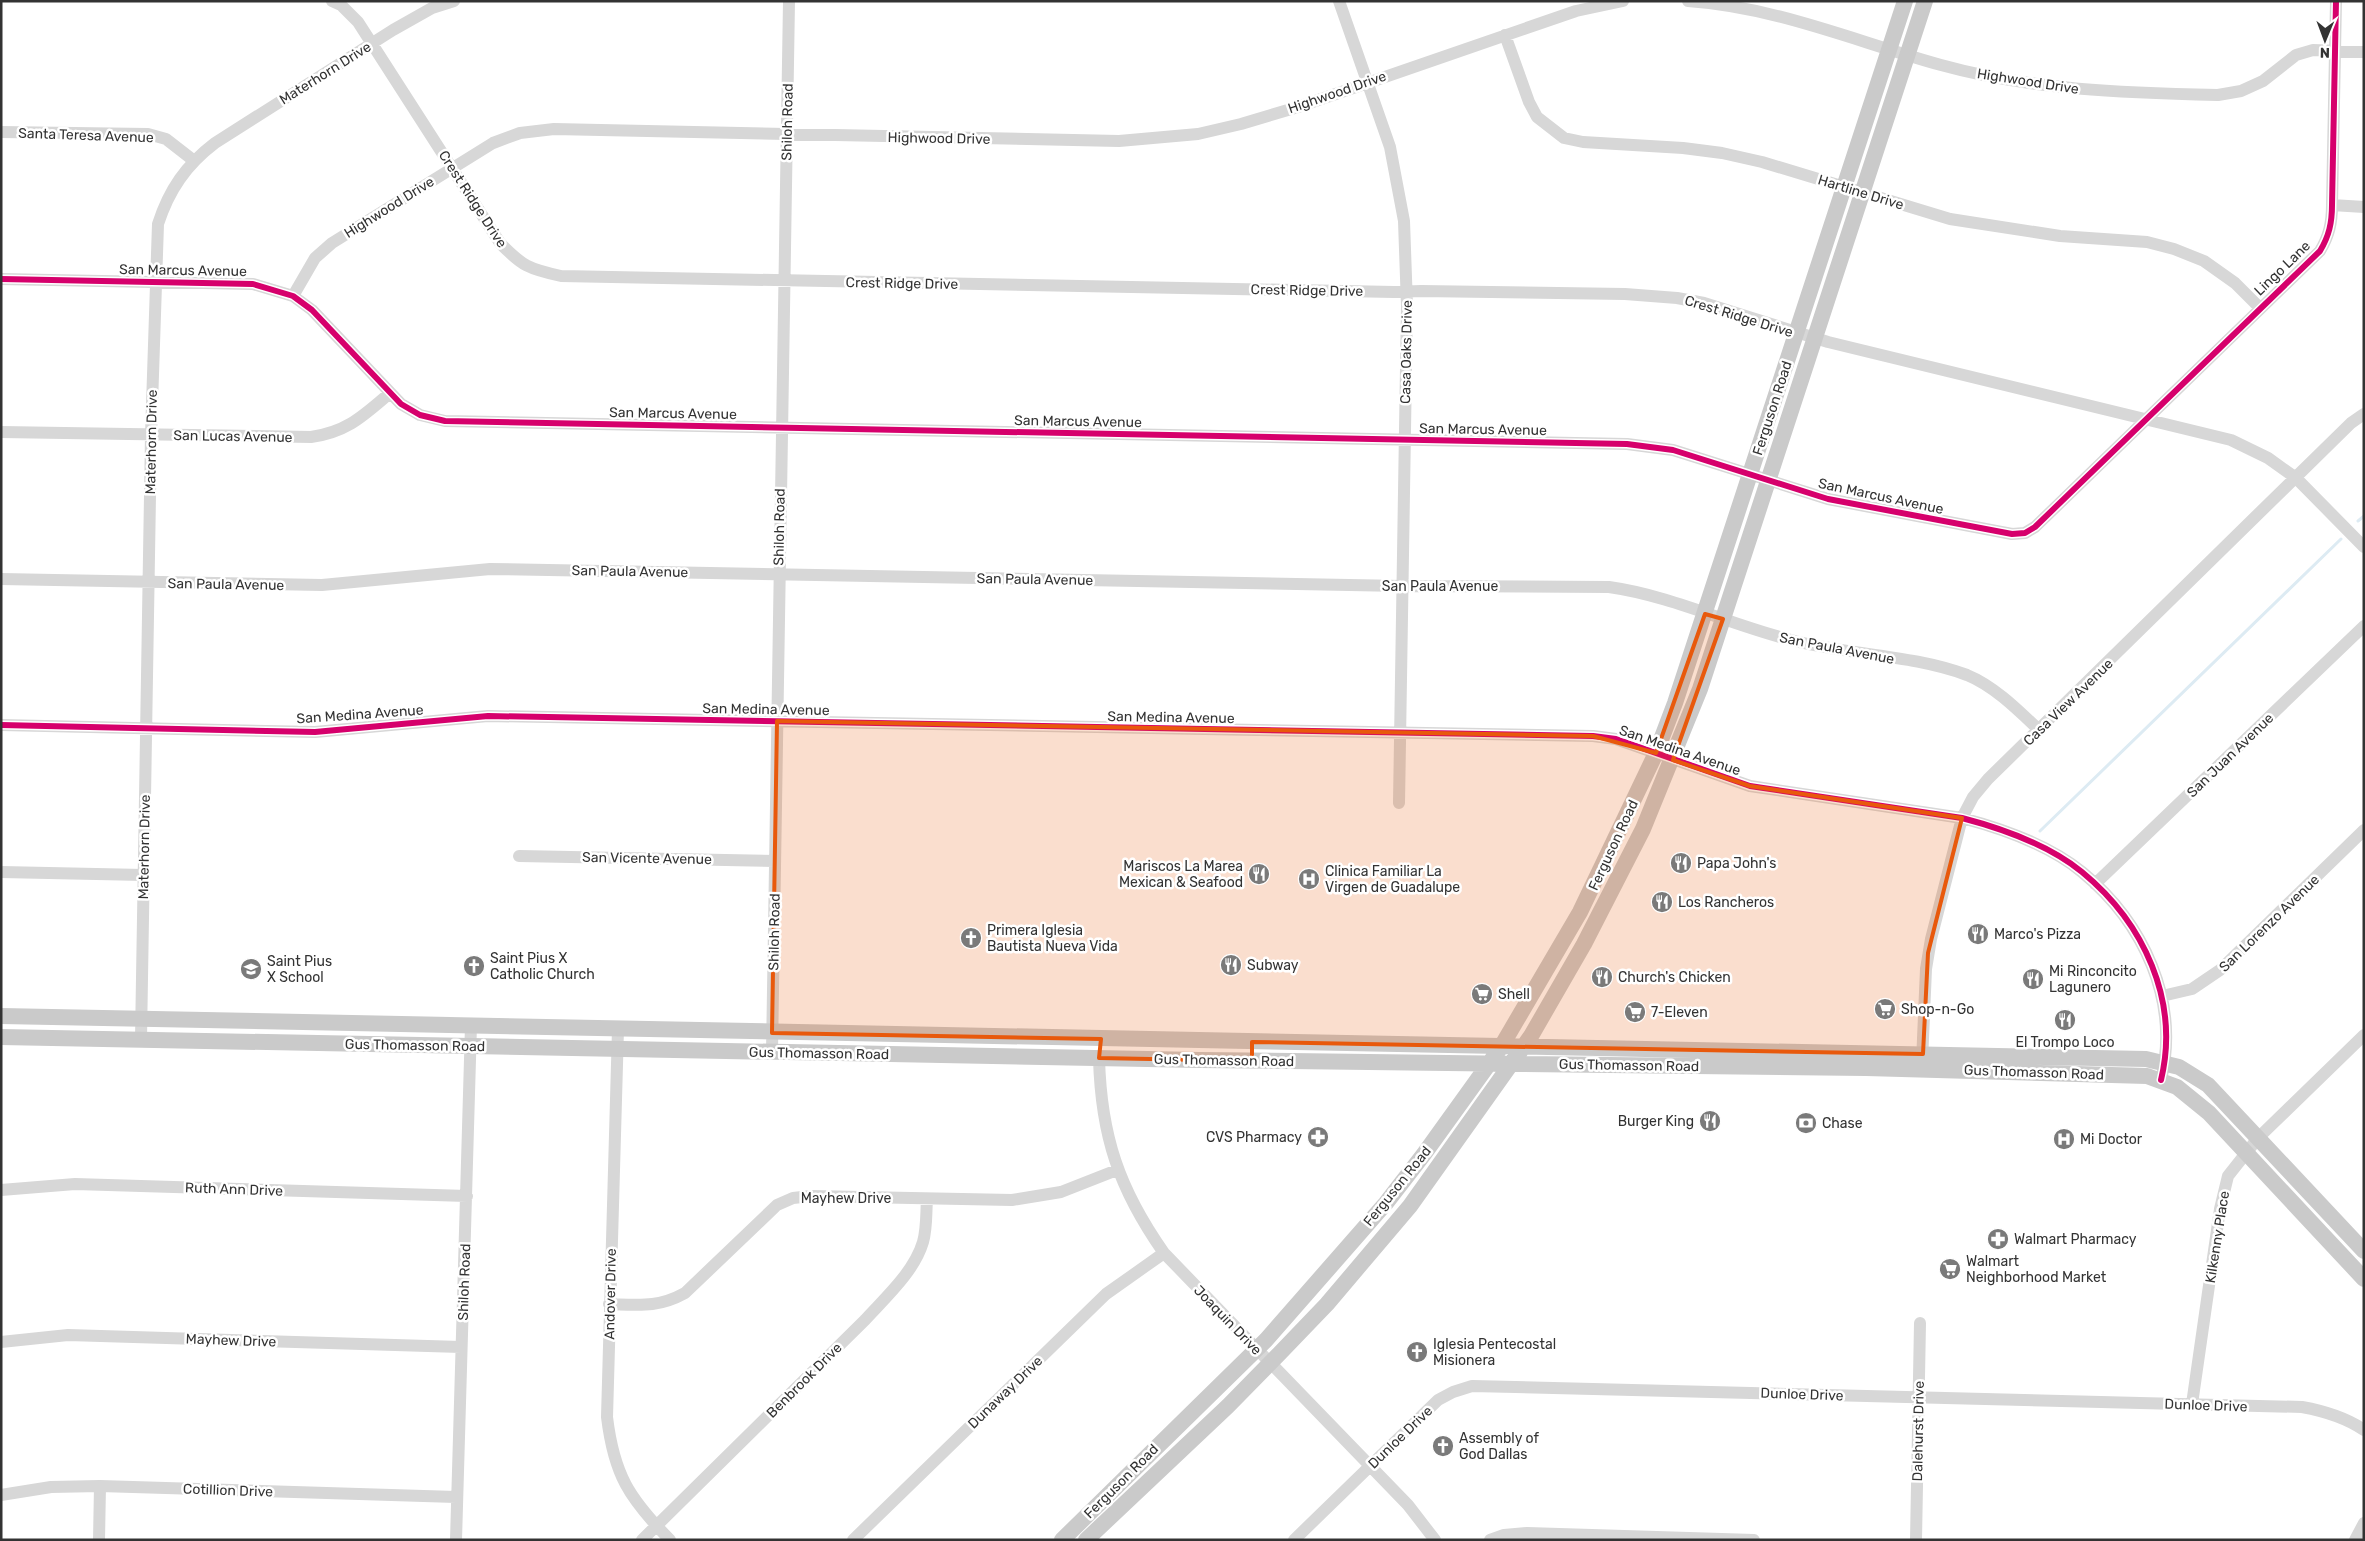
<svg xmlns="http://www.w3.org/2000/svg" width="2365" height="1541" font-family="Rubik,sans-serif">
<style>
.lines{fill:none;stroke-linecap:round;stroke-linejoin:round}
.stream{stroke:#ddebf3;stroke-width:3}
.minor{stroke:#d7d7d7;stroke-width:12}
.major{stroke:#cacaca;stroke-width:16}
.cycleway-casing{stroke:#fff;stroke-width:9}
.cycleway{stroke:#d6006c;stroke-width:6}
.marked{fill:#e8590c;fill-opacity:0.2;stroke:#e8590c;stroke-width:4;stroke-linejoin:round}
.labels{text-anchor:middle;stroke-width:5;stroke-linejoin:round;paint-order:stroke}
.street-label{font-size:14px;fill:#333;stroke:#fff}
.poi-label{font-size:14px;fill:#333;stroke:#fff;text-anchor:start}
</style>
<rect width="100%" height="100%" fill="#fff"/>
<g class="lines">
<path class="stream" d="M2358,521L2364,516
M2040,831L2341,539"/>
<path class="minor" d="M332,1L341,5L358,22L500,243C522,266 529,269 561,276L1394,292L1421,291L1625,294L1677,298L1704,303L1828,342L2231,440L2268,458L2296,478L2364,547
M1339,1L1390,147L1404,221L1407,306L1399,803
M1688,1C1776,7 1857,42 1941,65C2031,90 2125,93 2218,95L2241,91L2263,81L2296,55L2313,50L2364,52
M1505,35L1529,102L1537,117L1564,138L1583,142L1683,148L1722,153L1762,162L1950,219L2060,236L2147,242L2174,249L2204,261L2235,283L2260,308
M1,132L148,134L166,139L193,160
M2332,205L2364,207
M1,279L253,284L293,296L312,310L401,404L420,415L445,421L1627,444L1673,450L1828,499L2012,534L2025,533L2035,527L2320,251C2329,236 2332,223 2332,205L2336,1
M293,296L315,258L332,243L493,143L520,133L554,129L1119,141L1198,134L1241,124L1298,107L1576,11L1623,1
M1,432L311,437C347,432 363,416 390,393
M1,579L322,585L490,569L1402,586L1609,587C1673,596 1733,626 1795,641C1851,655 1913,655 1967,675C1994,686 2018,710 2039,730
M1,725L315,732L488,716L1593,736L1616,739L1750,786L1962,818C2004,829 2049,845 2082,872C2144,923 2180,1001 2161,1080
M519,856L775,861
M1,872L144,875
M2095,884L2364,626
M2162,996L2192,989L2220,970L2364,830
M618,1029L607,1417C614,1475 629,1498 670,1540
M141,1039L151,435L158,224C169,190 186,165 215,143L393,30L432,8L454,1
M772,1052L789,1
M1099,1058C1101,1136 1119,1189 1164,1253L1408,1505L1435,1540
M1922,1062L1926,969L1931,939L1962,818L1973,797L1988,779L2351,423L2364,414
M1,1190L75,1184L467,1196
M609,1304C639,1305 658,1308 685,1293L777,1205L793,1198L811,1196L1012,1200L1061,1192L1117,1170
M1,1342L68,1335L461,1347
M2192,1404L2220,1209L2228,1176L2258,1138L2364,1035
M1,1495L51,1487L100,1486L456,1497
M99,1540L100,1486
M456,1540L471,1025
M642,1540L865,1320C886,1297 914,1272 923,1242C927,1228 926,1213 927,1199
M853,1540L1106,1294L1164,1253
M1294,1540L1438,1400L1453,1392L1472,1386L2302,1407C2324,1411 2345,1417 2364,1430
M1490,1540L1504,1535L1527,1533L1754,1540
M1916,1540L1920,1323
M2355,1540L2364,1523"/>
<path class="major" d="M1,1016L2146,1059L2179,1067L2208,1085L2364,1251
M1,1037L1200,1060L1866,1068L2147,1076L2177,1087L2209,1113L2364,1279
M1062,1540L1266,1340L1386,1203L1424,1154L1501,1047L1580,912L1656,753L1675,703L1905,1
M1086,1540L1228,1406L1279,1354L1327,1304L1410,1206L1531,1036L1584,944L1643,829L1700,689L1925,1"/>
<g class="cycleway-casing">
<path id="cycleway" d="M1,279L253,284L293,296L312,310L401,404L420,415L445,421L1627,444L1673,450L1828,499L2012,534L2025,533L2035,527L2320,251C2329,236 2332,223 2332,205L2336,1
M1,725L315,732L488,716L1593,736L1616,739L1750,786L1962,818C2004,829 2049,845 2082,872C2144,923 2180,1001 2161,1080"/>
</g>
<use href="#cycleway" class="cycleway"/>
</g>
<path class="marked" d="M1705,614L1723,619L1673,760L1750,786L1962,818L1928,953L1923,1054L1252,1042V1061L1099,1058L1101,1039L772,1033L777,721L1593,736L1656,753Z"/>
<defs>
<g id="restaurant-disc" transform="scale(1.125)"><circle r="9.5" fill="#7a7a7a" stroke="#fff"/><path d="M-5-6h1v4h1v-4h1v4h1v-4h1v5L-1.5 .5V6h-2V.5L-5-1ZM5-6V6H3V1.5H1.5Q1.5-4 5-6Z" fill="#fff"/></g>
<g id="hospital-disc" transform="scale(1.125)"><circle r="9.5" fill="#7a7a7a" stroke="#fff"/><path d="M-5-5h3v3.5h4V-5h3V5h-3V1.5h-4V5h-3Z" fill="#fff"/></g>
<g id="church-disc" transform="scale(1.125)"><circle r="9.5" fill="#7a7a7a" stroke="#fff"/><path d="M-1.2-6h2.4v3.5h3.3v2.4h-3.3V6h-2.4V-.1h-3.3v-2.4h3.3Z" fill="#fff"/></g>
<g id="school-disc" transform="scale(1.125)"><circle r="9.5" fill="#7a7a7a" stroke="#fff"/><path d="M0-5L7-2L0 1L-7-2ZM-4 1L0 2.5L4 1V4Q0 6-4 4Z" fill="#fff"/></g>
<g id="supermarket-disc" transform="scale(1.125)"><circle r="9.5" fill="#7a7a7a" stroke="#fff"/><path d="M-6-5.5h2.5l.6 2H6L4.5 2H-2.5L-4.4-4H-6ZM-1.5 3.2a1.3 1.3 0 1 0 .1 0ZM3 3.2a1.3 1.3 0 1 0 .1 0Z" fill="#fff"/></g>
<g id="bank-disc" transform="scale(1.125)"><circle r="9.5" fill="#7a7a7a" stroke="#fff"/><path d="M-6-4H6V4H-6ZM0-2.3a2.3 2.3 0 1 0 0 4.6a2.3 2.3 0 1 0 0-4.6Z" fill="#fff"/></g>
<g id="pharmacy-disc" transform="scale(1.125)"><circle r="9.5" fill="#7a7a7a" stroke="#fff"/><path d="M-2-6h4v4h4v4h-4v4h-4v-4h-4v-4h4Z" fill="#fff"/></g>
</defs>
<g fill-rule="evenodd">
<use href="#restaurant-disc" x="1681" y="863"/>
<use href="#restaurant-disc" x="1259" y="874"/>
<use href="#hospital-disc" x="1309" y="879"/>
<use href="#restaurant-disc" x="1662" y="902"/>
<use href="#restaurant-disc" x="1978" y="934"/>
<use href="#church-disc" x="971" y="938"/>
<use href="#restaurant-disc" x="1231" y="965"/>
<use href="#church-disc" x="474" y="966"/>
<use href="#school-disc" x="251" y="969"/>
<use href="#restaurant-disc" x="1602" y="977"/>
<use href="#restaurant-disc" x="2033" y="979"/>
<use href="#supermarket-disc" x="1482" y="994"/>
<use href="#supermarket-disc" x="1885" y="1009"/>
<use href="#supermarket-disc" x="1635" y="1012"/>
<use href="#restaurant-disc" x="2065" y="1020"/>
<use href="#restaurant-disc" x="1710" y="1121"/>
<use href="#bank-disc" x="1806" y="1123"/>
<use href="#pharmacy-disc" x="1318" y="1137"/>
<use href="#hospital-disc" x="2064" y="1139"/>
<use href="#pharmacy-disc" x="1998" y="1239"/>
<use href="#supermarket-disc" x="1950" y="1269"/>
<use href="#church-disc" x="1417" y="1352"/>
<use href="#church-disc" x="1443" y="1446"/>
</g>
<g class="labels">
<g class="street-label">
<text transform="translate(325 73) rotate(-32)" y="5">Materhorn Drive</text>
<text transform="translate(2028 81) rotate(9)" y="5">Highwood Drive</text>
<text transform="translate(1337 92) rotate(-19)" y="5">Highwood Drive</text>
<text transform="translate(787 122) rotate(-89)" y="5">Shiloh Road</text>
<text transform="translate(86 135) rotate(2)" y="5">Santa Teresa Avenue</text>
<text transform="translate(939 138) rotate(1)" y="5">Highwood Drive</text>
<text transform="translate(1861 192) rotate(17)" y="5">Hartline Drive</text>
<text transform="translate(473 199) rotate(57)" y="5">Crest Ridge Drive</text>
<text transform="translate(389 207) rotate(-32)" y="5">Highwood Drive</text>
<text transform="translate(2282 268) rotate(-44)" y="5">Lingo Lane</text>
<text transform="translate(183 270) rotate(1)" y="5">San Marcus Avenue</text>
<text transform="translate(902 283) rotate(1)" y="5">Crest Ridge Drive</text>
<text transform="translate(1307 290) rotate(1)" y="5">Crest Ridge Drive</text>
<text transform="translate(1739 316) rotate(17)" y="5">Crest Ridge Drive</text>
<text transform="translate(1406 352) rotate(-89)" y="5">Casa Oaks Drive</text>
<text transform="translate(1772 408) rotate(-72)" y="5">Ferguson Road</text>
<text transform="translate(673 413) rotate(1)" y="5">San Marcus Avenue</text>
<text transform="translate(1078 421) rotate(1)" y="5">San Marcus Avenue</text>
<text transform="translate(1483 429) rotate(1)" y="5">San Marcus Avenue</text>
<text transform="translate(233 436) rotate(1)" y="5">San Lucas Avenue</text>
<text transform="translate(151 442) rotate(-89)" y="5">Materhorn Drive</text>
<text transform="translate(1881 496) rotate(12)" y="5">San Marcus Avenue</text>
<text transform="translate(779 527) rotate(-89)" y="5">Shiloh Road</text>
<text transform="translate(630 571) rotate(1)" y="5">San Paula Avenue</text>
<text transform="translate(1035 579) rotate(1)" y="5">San Paula Avenue</text>
<text transform="translate(226 584) rotate(1)" y="5">San Paula Avenue</text>
<text x="1440" y="591">San Paula Avenue</text>
<text transform="translate(1837 648) rotate(11)" y="5">San Paula Avenue</text>
<text transform="translate(2068 702) rotate(-44)" y="5">Casa View Avenue</text>
<text transform="translate(766 709) rotate(1)" y="5">San Medina Avenue</text>
<text transform="translate(360 714) rotate(-4)" y="5">San Medina Avenue</text>
<text transform="translate(1171 717) rotate(1)" y="5">San Medina Avenue</text>
<text transform="translate(1680 750) rotate(19)" y="5">San Medina Avenue</text>
<text transform="translate(2230 755) rotate(-44)" y="5">San Juan Avenue</text>
<text transform="translate(1613 845) rotate(-65)" y="5">Ferguson Road</text>
<text transform="translate(144 847) rotate(-89)" y="5">Materhorn Drive</text>
<text transform="translate(647 858) rotate(1)" y="5">San Vicente Avenue</text>
<text transform="translate(2269 923) rotate(-44)" y="5">San Lorenzo Avenue</text>
<text transform="translate(774 932) rotate(-89)" y="5">Shiloh Road</text>
<text transform="translate(415 1045) rotate(1)" y="5">Gus Thomasson Road</text>
<text transform="translate(819 1053) rotate(1)" y="5">Gus Thomasson Road</text>
<text transform="translate(1224 1060) rotate(1)" y="5">Gus Thomasson Road</text>
<text transform="translate(1629 1065) rotate(1)" y="5">Gus Thomasson Road</text>
<text transform="translate(2034 1072) rotate(2)" y="5">Gus Thomasson Road</text>
<text transform="translate(1397 1186) rotate(-51)" y="5">Ferguson Road</text>
<text transform="translate(234 1189) rotate(2)" y="5">Ruth Ann Drive</text>
<text x="846" y="1203">Mayhew Drive</text>
<text transform="translate(2217 1237) rotate(-81)" y="5">Kilkenny Place</text>
<text transform="translate(464 1282) rotate(-88)" y="5">Shiloh Road</text>
<text transform="translate(610 1294) rotate(-89)" y="5">Andover Drive</text>
<text transform="translate(1228 1320) rotate(46)" y="5">Joaquin Drive</text>
<text transform="translate(231 1340) rotate(2)" y="5">Mayhew Drive</text>
<text transform="translate(804 1380) rotate(-45)" y="5">Benbrook Drive</text>
<text transform="translate(1005 1392) rotate(-44)" y="5">Dunaway Drive</text>
<text transform="translate(1802 1394) rotate(2)" y="5">Dunloe Drive</text>
<text transform="translate(2206 1405) rotate(2)" y="5">Dunloe Drive</text>
<text transform="translate(1918 1431) rotate(-89)" y="5">Dalehurst Drive</text>
<text transform="translate(1400 1437) rotate(-44)" y="5">Dunloe Drive</text>
<text transform="translate(1121 1481) rotate(-45)" y="5">Ferguson Road</text>
<text transform="translate(228 1490) rotate(2)" y="5">Cotillion Drive</text>
</g>
<g class="poi-label">
<text x="1697" y="868">Papa John's</text>
<text x="1243" y="871" text-anchor="end">Mariscos La Marea<tspan x="1243" dy="16">Mexican &amp; Seafood</tspan></text>
<text x="1325" y="876">Clinica Familiar La<tspan x="1325" dy="16">Virgen de Guadalupe</tspan></text>
<text x="1678" y="907">Los Rancheros</text>
<text x="987" y="935">Primera Iglesia<tspan x="987" dy="16">Bautista Nueva Vida</tspan></text>
<text x="1994" y="939">Marco's Pizza</text>
<text x="490" y="963">Saint Pius X<tspan x="490" dy="16">Catholic Church</tspan></text>
<text x="267" y="966">Saint Pius<tspan x="267" dy="16">X School</tspan></text>
<text x="1247" y="970">Subway</text>
<text x="2049" y="976">Mi Rinconcito<tspan x="2049" dy="16">Lagunero</tspan></text>
<text x="1618" y="982">Church's Chicken</text>
<text x="1498" y="999">Shell</text>
<text x="1901" y="1014">Shop-n-Go</text>
<text x="1651" y="1017">7-Eleven</text>
<text x="2065" y="1047" text-anchor="middle">El Trompo Loco</text>
<text x="1694" y="1126" text-anchor="end">Burger King</text>
<text x="1822" y="1128">Chase</text>
<text x="1302" y="1142" text-anchor="end">CVS Pharmacy</text>
<text x="2080" y="1144">Mi Doctor</text>
<text x="2014" y="1244">Walmart Pharmacy</text>
<text x="1966" y="1266">Walmart<tspan x="1966" dy="16">Neighborhood Market</tspan></text>
<text x="1433" y="1349">Iglesia Pentecostal<tspan x="1433" dy="16">Misionera</tspan></text>
<text x="1459" y="1443">Assembly of<tspan x="1459" dy="16">God Dallas</tspan></text>
</g>
</g>
<rect width="2365" height="1541" fill="none" stroke="#333333" stroke-width="5"/>
<g transform="translate(2325 40) rotate(181)" stroke="#ffffff" stroke-width="4" paint-order="stroke">
<path d="M0-4L9 19L0 12L-9 19Z" fill="#333333"/>
<text y="-8" font-size="14" font-weight="bold" text-anchor="middle" fill="#333333">N</text>
</g>
</svg>
